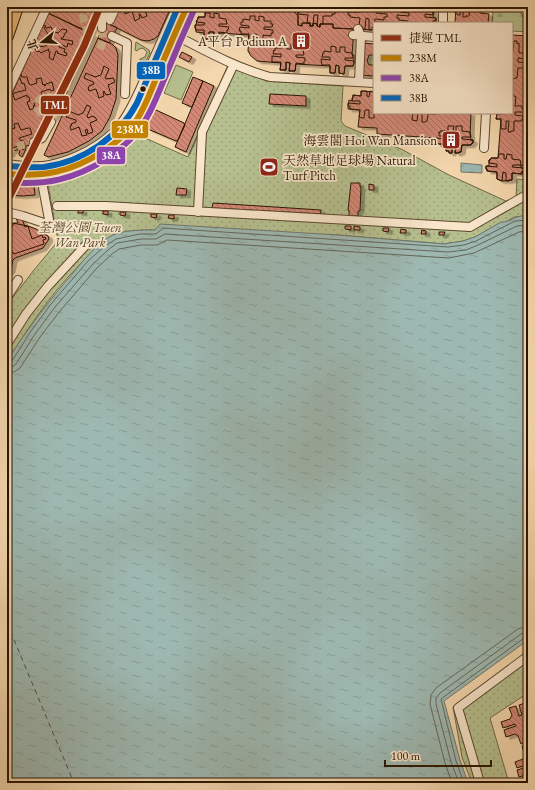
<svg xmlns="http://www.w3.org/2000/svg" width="535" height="790" font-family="'EB Garamond','Noto Serif TC',serif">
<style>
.green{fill:#b6bf8e;stroke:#706a48}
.forest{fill:url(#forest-firs);stroke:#706a48}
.park{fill:url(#park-dots);stroke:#706a48}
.water{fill:url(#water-ripples);stroke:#6f776b}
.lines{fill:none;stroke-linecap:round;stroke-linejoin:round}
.shore{stroke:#64665a;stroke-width:1}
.ferry{stroke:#524e3f;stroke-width:1;stroke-dasharray:5 4;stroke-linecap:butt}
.building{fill:url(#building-back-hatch);stroke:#2a1502;filter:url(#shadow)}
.minor-tunnel{stroke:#ccb08b;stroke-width:8;stroke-dasharray:8 4;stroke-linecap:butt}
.minor-casing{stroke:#5c462d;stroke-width:10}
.highway-casing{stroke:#2a1502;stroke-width:14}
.minor{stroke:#f8e5ca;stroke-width:8}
.highway{stroke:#eabc76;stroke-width:12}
.bus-1-casing{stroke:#f8e5ca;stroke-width:9}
.bus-2-casing{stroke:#f8e5ca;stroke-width:9}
.bus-3-casing{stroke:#f8e5ca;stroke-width:9}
.bus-1{stroke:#c48200;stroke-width:6}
.bus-2{stroke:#8e44ad;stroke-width:6}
.bus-3{stroke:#0065bd;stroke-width:6}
.metro-1-casing{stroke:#f8e5ca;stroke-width:10}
.metro-1{stroke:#923011;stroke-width:7}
.bus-dot{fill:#2a1502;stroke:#f8e5ca;stroke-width:1.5}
.labels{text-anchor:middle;stroke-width:3.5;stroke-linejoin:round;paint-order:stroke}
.poi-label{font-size:13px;fill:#2a1502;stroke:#f8e5ca;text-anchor:end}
.park-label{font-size:13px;font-style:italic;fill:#54482c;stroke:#f8e5ca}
.line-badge{stroke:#f8e5ca;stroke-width:1.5}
.badge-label{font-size:11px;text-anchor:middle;font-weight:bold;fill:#fff}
</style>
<defs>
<pattern id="forest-firs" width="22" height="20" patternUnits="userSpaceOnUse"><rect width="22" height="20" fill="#b6bf8e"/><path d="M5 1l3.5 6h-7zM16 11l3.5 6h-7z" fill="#9da379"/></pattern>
<pattern id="park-dots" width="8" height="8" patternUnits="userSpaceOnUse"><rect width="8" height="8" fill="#b6bf8e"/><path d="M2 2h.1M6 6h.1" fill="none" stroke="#9da379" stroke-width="1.8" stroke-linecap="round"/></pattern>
<pattern id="water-ripples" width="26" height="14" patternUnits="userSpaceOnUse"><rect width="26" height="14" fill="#9db8b1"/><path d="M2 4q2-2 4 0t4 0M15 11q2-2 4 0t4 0" fill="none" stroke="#879d97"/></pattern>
<pattern id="building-back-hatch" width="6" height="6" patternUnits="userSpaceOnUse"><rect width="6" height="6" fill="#d38875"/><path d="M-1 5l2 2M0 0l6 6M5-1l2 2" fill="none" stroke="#ab6e5e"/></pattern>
<filter id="shadow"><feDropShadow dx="4" dy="2.5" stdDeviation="0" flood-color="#0004"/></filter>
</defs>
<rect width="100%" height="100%" fill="#f4d7ad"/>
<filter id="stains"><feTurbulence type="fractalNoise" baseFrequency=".005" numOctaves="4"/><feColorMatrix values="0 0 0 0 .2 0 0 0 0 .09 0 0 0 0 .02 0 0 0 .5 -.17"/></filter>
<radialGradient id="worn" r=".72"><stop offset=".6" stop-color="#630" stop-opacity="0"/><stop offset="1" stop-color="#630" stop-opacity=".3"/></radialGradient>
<path class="green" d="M136,42L149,50L150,53L146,61L140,60V59L145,57L147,52L143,48L139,49L137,51L135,50Z
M176,65L193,72L181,100L164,93Z"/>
<path class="forest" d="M487,7H518L528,26V32L512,31V23H492L493,13Z"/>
<path class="park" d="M363,43L374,44V76L361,75Z
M228,65L267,81L343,86L341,121L345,126L403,150L449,175L508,202L516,197L517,179L528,180V216L514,217L504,223H501L475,237L463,241L444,244L338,235L155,230C142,230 126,230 113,235C106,239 100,245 94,251C59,282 32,322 7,361V305L34,270L58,241L48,184C85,177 109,162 136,134L188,157Z
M528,652V693L490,718L509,783H472L462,757L453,707Z"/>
<path class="water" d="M461,163L482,165V173L461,172Z
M521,216H528V640L444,701L460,760L468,783H7V361C27,329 49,301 73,273C83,261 98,242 113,235C125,230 142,230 155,230L160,224L338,235L444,244L463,241L475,237L501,222C507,223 514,217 521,216Z"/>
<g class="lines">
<path class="shore" d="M7,362L12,361L31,331L51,304L88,261L105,246L116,239L140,234H156L163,228L448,247L464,245L476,241L515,221L528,220
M7,367H12L16,364L35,334L55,307L92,265L108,250L117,243L141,239H156L165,234L448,252L466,250L478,245L517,226L528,225
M7,373L14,372L20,368L40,337L60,311L96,269L112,254L119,249L141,245H157L167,240L449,258L474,253L519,232L528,231
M452,783L445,763L430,704L431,695L436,688L518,629L528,626
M459,783L451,762L436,704V698L440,693L521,634L528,632
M464,783L456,761L441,699L524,638L528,637"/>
<path class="ferry" d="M7,623L74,783"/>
</g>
<path class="building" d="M50,7H103L91,33L48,13Z
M112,7H171L158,36L154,39L148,41L141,40L105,22Z
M127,7H144L147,16L142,18L140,14H139L140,18L135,21L132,11L125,14L124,10Z
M205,7H290L298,16V25L302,26V23H310V26H313V23L317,24V26L320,27V24H333V28L354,29L352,55H354V63L353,66H345L344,74L339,73V66L336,65L335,73H330V66L296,64L295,71H289L290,63L286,62V70H280L281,63L257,61L251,56L248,51L249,35L219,33L218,40L213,39L214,32H209V39H204V33L196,32L195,25H196L197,20L198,19V17H205Z
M299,7H424V8L432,9V12H434L433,17L436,18V21H433V23L375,22L374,30L333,28V24H320V27L317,26V24L313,23V26H310V23H302V26L298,25V11H296V9H299Z
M308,7H333V8H324L323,10L335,11V14H332V16H323V24H320V27L317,26L318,15H314L313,26H310V23H307L308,15L298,14V11H296V9H308Z
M351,7H383L385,8V11L376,10V13L387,14V17H384V20L375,19L374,27H372V30H369V19L366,18L365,29H362V26H359L360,18L350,17V15H348V12H360V10L351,9Z
M402,7H416V9H418L419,7H424V8L432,9L433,15L425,14V17L436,18V21H433V23H418L415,22V23H408V21L399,20V18H397V15L409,16V13L400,12Z
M456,7H480V13L489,14L488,23H455Z
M456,7H477V8H470L469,16H466V17H463V8L461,7L460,15H458L457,14L455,13Z
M48,13L93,35L57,114L52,120L45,122L44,125L41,123L39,130L30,146L28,145L24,148L26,149L22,157L19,155L20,149L14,151L7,150V105Z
M205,13H210V17L214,18V13L219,14V18L226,19L227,24H219V26L229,27L228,30H227V33L219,32L218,40L213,39L214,32H209V39H204V30H196L195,28V25H204L205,23L196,22L197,20L198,19V17H205Z
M250,16H255V20L259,21V16L264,17V21H271V24H273L272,27H264V29L273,30V33H271V36L263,35V43L258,42V35L254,34V42L248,41L249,34H241V31H239L240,27L249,28V26L241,25V22H243V19L250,20Z
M105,22L117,28L109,43L98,38Z
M45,25L46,28L51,27L54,34L55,32L58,33L62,29L67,30L66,33H65L63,38H61V39L73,41L72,45L68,43L67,47L60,44L59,47L65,49L64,52L67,53L66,56L57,53L58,52L56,51L53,60L49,58L50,52L48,51L49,49L41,53L39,51L37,52L35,49L42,46L43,47L47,45L48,42L50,43L51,39L43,26Z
M512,35L528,36V166L521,165V168H524V172L522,171V174L512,173V180L502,181L497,179V172L487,171V169H486V166H489V160H490L491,158H498L501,119H496L497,114L512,113Z
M98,38L112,44L116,48L118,55L116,99L110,117L102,131L89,141L68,152L48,157L44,155Z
M514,41H517V44L519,43V53H526V56H527V59L518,58V62L527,63V66H525V68H518L517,78H515L514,79H512V52H513Z
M282,43L287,44V49H291V44H296V49L303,50L304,55H296V57L305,58V61H304V64L296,63L295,71H289L290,63L286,62V70H280L281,62H272V56L281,57V54H273L274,50L275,51V48H282Z
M363,43L374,44V55H369L367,61L369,65H374L373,76L361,75Z
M331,46L336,47V52H340V47H345V52L352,53L353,58H345V60L354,61V63L353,66H345L344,74L339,73V66L336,65L335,73H330V65H322L321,59L330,60V57H322L323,53H324V51L331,52Z
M182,52L192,57L189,62L179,57Z
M104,66L109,69L105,78L106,79L113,78L115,82L108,85L111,94L106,95L104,91L103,92L104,96L99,98L96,89L89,91L88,88L89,87V86L94,84L93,82L84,78L86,73L95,77L101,75Z
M21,74L22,77H27L29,84L31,85L37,83L36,79L41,78L43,85L44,84L45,86L46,84L52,82L54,90L51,91L50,89L41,92L42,96L46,95L48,103L45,104L44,102L42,103L41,100L34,103L35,106H33L34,108L30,110L27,102L30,101L29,97H27V95L15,100L13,95L14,93L26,90L24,83L22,84L19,75Z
M193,77L203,81L192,107L182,103Z
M203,81L214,86L186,152L175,147Z
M361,91H367V96L369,97L370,91L374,92V118H369V110H365L364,118H362L359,117L360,110L350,109V106H348V103L360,104V101H352V98H353V95L361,96Z
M361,91L374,92V113H471L470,134L471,140H473V143H472L471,145H462L461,152H459V153H455L456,145H452V153H449V151H446L447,144H437L436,138L377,134V128L358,127L360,110L348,109V106L349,100L352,101L353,95L361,96Z
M270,94L306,96V106L269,104Z
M512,95L516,97L515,106H522V109H524V112H515V115L523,116V119H522V121H514V131H511V132H508L509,121H506V129H503L501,128V119H496L497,114L512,113Z
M87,105L91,107L87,116L88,118L93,116L94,117H95L97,120L90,123L93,132L88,134L87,129L85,130L87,135L82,136L79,127L71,130L70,126L72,125L71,124L76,122V120L66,117L69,111L78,115L83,113Z
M156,110L184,123L185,125L178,140L176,141L148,129L147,126L153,112Z
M413,113H437V114H428L427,121L425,122H422V113H418L417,121L412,120Z
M18,123L21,130L28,128H30L32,134L19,138L21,141L23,140L26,148L22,150V148H20L19,146L12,148L13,151L11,152V154L8,155L7,129L9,130L15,128L14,124Z
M448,126H454L453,131H456V126H462V131L470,132L471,137H462V139L473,140V143H472L471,145H462L461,152H459V153H455L456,145H452V153H449V151H446L447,144H437V141H436V138L447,139V136H439V132L440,133V131H448Z
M499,154H504V159H506L507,154L512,155V159L520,160L521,165H513L512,167L524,168V172L522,171V174L512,173V180H509V181H506V173L503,172L502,181L497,179V172L487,171V169H486V166L497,167V164L489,163V160H490L491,158H498Z
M351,183H360V187H361L360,211H358V216H349V210H348Z
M7,184L34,186L35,195L22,196L10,195V192H7Z
M369,184L374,185V190H369Z
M177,188L187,189L186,195H176Z
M213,203L321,210V211L320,214L212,208Z
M78,209L83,210V213H78Z
M103,211H108V215L103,214Z
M120,212H126L125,216L120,215Z
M151,214H157L156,218L151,217Z
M169,215H174V219L168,218Z
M21,216L25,227L28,226L32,239L42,235L43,238L45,237L46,239L43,240L44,244L14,254L13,252L7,254V236L14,223H18L16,218Z
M7,222L28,226L36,229L48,236L49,239L43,248L15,258L13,260L11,270L7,275Z
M345,226H351V230L345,229Z
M354,226L360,227V230H354Z
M383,228H389L388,232L383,231Z
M401,229L406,230V233H400Z
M422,230L426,231V234H421Z
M439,232H445L444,235H439Z
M525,703L528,710V733L527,730L524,731L528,742L521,744L518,736L515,734L506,737L504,730L516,726L515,724L503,728L501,722L510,719L512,715L509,708L516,706L519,716L522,715L519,705Z
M528,744V764L517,768L515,762L523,759L525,756L522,746Z
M528,767V774L519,777L517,770Z"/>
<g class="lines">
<path class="minor-tunnel" d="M100,49L103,41L102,28
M51,122C54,115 61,105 53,99C51,97 47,96 44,97C30,101 40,125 56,112L87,32C87,24 80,19 85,11L95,7
M7,153C14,146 24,145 34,142"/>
<g class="minor-casing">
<path id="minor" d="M110,20L116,7
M443,23V7
M102,28V20L108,7
M358,29L361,36L359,82
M171,33C202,49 236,68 270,77L374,83
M353,35L374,37
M112,36L127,43L125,94
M7,93L47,7
M34,142L42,138L51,122
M484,148L486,113
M7,164C21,166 36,168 50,165C74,160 105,145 120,125C132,110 139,91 147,74C157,51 167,29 177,7
M7,174C45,179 74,172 105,150C115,144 125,136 132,126C144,110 151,90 159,71C168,50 177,28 187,7
M42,176V182L50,225
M57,206H106L470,227L528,194
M7,212L23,216L50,225
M198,212L202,132L234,64
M7,297L18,280
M7,344L26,314L48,286L85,246
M480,783L458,708L528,656"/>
</g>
<g class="highway-casing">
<path id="highway" d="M7,36L17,7"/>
</g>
<use href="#minor" class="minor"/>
<use href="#highway" class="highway"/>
<g class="bus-1-casing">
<path id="bus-1" d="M7,174C44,177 71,172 102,152C116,143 127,134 136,121C146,106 152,88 159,71C168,50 177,28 187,7"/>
</g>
<g class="bus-2-casing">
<path id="bus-2" d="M7,182C46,186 75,179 108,158C122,148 134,138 143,124C153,109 159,91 166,75C175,53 184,32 194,10"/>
</g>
<g class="bus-3-casing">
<path id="bus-3" d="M8,166C20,167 32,168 44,167C83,162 119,137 137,103L178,7"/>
</g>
<use href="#bus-1" class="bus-1"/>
<use href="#bus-2" class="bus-2"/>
<use href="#bus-3" class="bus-3"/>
<g class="metro-1-casing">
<path id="metro-1" d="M7,202L84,46L100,7"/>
</g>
<use href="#metro-1" class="metro-1"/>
</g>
<defs>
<g id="building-square" transform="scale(1)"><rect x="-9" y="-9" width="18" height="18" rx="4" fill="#8f2418" stroke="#f8e5ca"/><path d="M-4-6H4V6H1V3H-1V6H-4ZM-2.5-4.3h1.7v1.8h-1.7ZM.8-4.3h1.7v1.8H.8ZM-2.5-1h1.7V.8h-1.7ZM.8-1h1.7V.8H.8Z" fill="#fff"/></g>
<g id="stadium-square" transform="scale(1)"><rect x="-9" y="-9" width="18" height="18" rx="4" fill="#8f2418" stroke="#f8e5ca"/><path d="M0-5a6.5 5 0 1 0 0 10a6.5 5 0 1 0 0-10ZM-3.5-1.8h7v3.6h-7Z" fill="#fff"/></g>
</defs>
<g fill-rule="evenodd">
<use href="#building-square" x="301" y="41"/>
<use href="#building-square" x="451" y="140"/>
<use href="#stadium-square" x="269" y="167"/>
</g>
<circle class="bus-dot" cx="143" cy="89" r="3.5"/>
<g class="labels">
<g class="poi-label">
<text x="287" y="46">A平台 Podium A</text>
<text x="437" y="145">海雲閣 Hoi Wan Mansion</text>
<text x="283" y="165" text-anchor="start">天然草地足球場 Natural<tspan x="283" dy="15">Turf Pitch</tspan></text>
</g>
<g class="park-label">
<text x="80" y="232">荃灣公園 Tsuen<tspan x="80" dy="15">Wan Park</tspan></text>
</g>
</g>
<g class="line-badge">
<rect x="136" y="61" width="30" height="19" rx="4" fill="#0065bd"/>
<rect x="40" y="95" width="30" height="20" rx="4" fill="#923011"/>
<rect x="111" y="120" width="38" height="19" rx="4" fill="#c48200"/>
<rect x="96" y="146" width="30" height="19" rx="4" fill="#8e44ad"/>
</g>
<g class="badge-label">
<text x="151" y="74">38B</text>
<text x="55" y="109">TML</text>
<text x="130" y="133">238M</text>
<text x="111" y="159">38A</text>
</g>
<rect width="535" height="790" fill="none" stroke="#f4d7ad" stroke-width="24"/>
<rect x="8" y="8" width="519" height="774" fill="none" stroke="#2a1502" stroke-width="2"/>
<rect x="12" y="12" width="511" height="766" fill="none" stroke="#2a1502"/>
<rect x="373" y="22" width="140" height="92" fill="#f8e5ca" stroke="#a6927a"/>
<rect x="381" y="35" width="20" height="6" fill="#923011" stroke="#a6927a"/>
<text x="409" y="42" font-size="12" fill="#2a1502">捷運 TML</text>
<rect x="381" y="55" width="20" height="6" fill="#c48200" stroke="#a6927a"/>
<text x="409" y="62" font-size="12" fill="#2a1502">238M</text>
<rect x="381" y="75" width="20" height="6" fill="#8e44ad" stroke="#a6927a"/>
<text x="409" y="82" font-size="12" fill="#2a1502">38A</text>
<rect x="381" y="95" width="20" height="6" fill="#0065bd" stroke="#a6927a"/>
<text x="409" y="102" font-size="12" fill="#2a1502">38B</text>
<g transform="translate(42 42) rotate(252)" stroke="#f8e5ca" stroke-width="3" paint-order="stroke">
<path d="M0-3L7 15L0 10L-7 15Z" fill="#2a1502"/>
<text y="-6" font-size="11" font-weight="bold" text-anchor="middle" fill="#2a1502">北</text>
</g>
<path d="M385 760v6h106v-6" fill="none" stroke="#2a1502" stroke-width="2"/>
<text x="391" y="760" font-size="12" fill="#2a1502" stroke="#f8e5ca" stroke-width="3" paint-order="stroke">100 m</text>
<rect width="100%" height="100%" filter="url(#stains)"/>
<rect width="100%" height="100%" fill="url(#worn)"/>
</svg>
